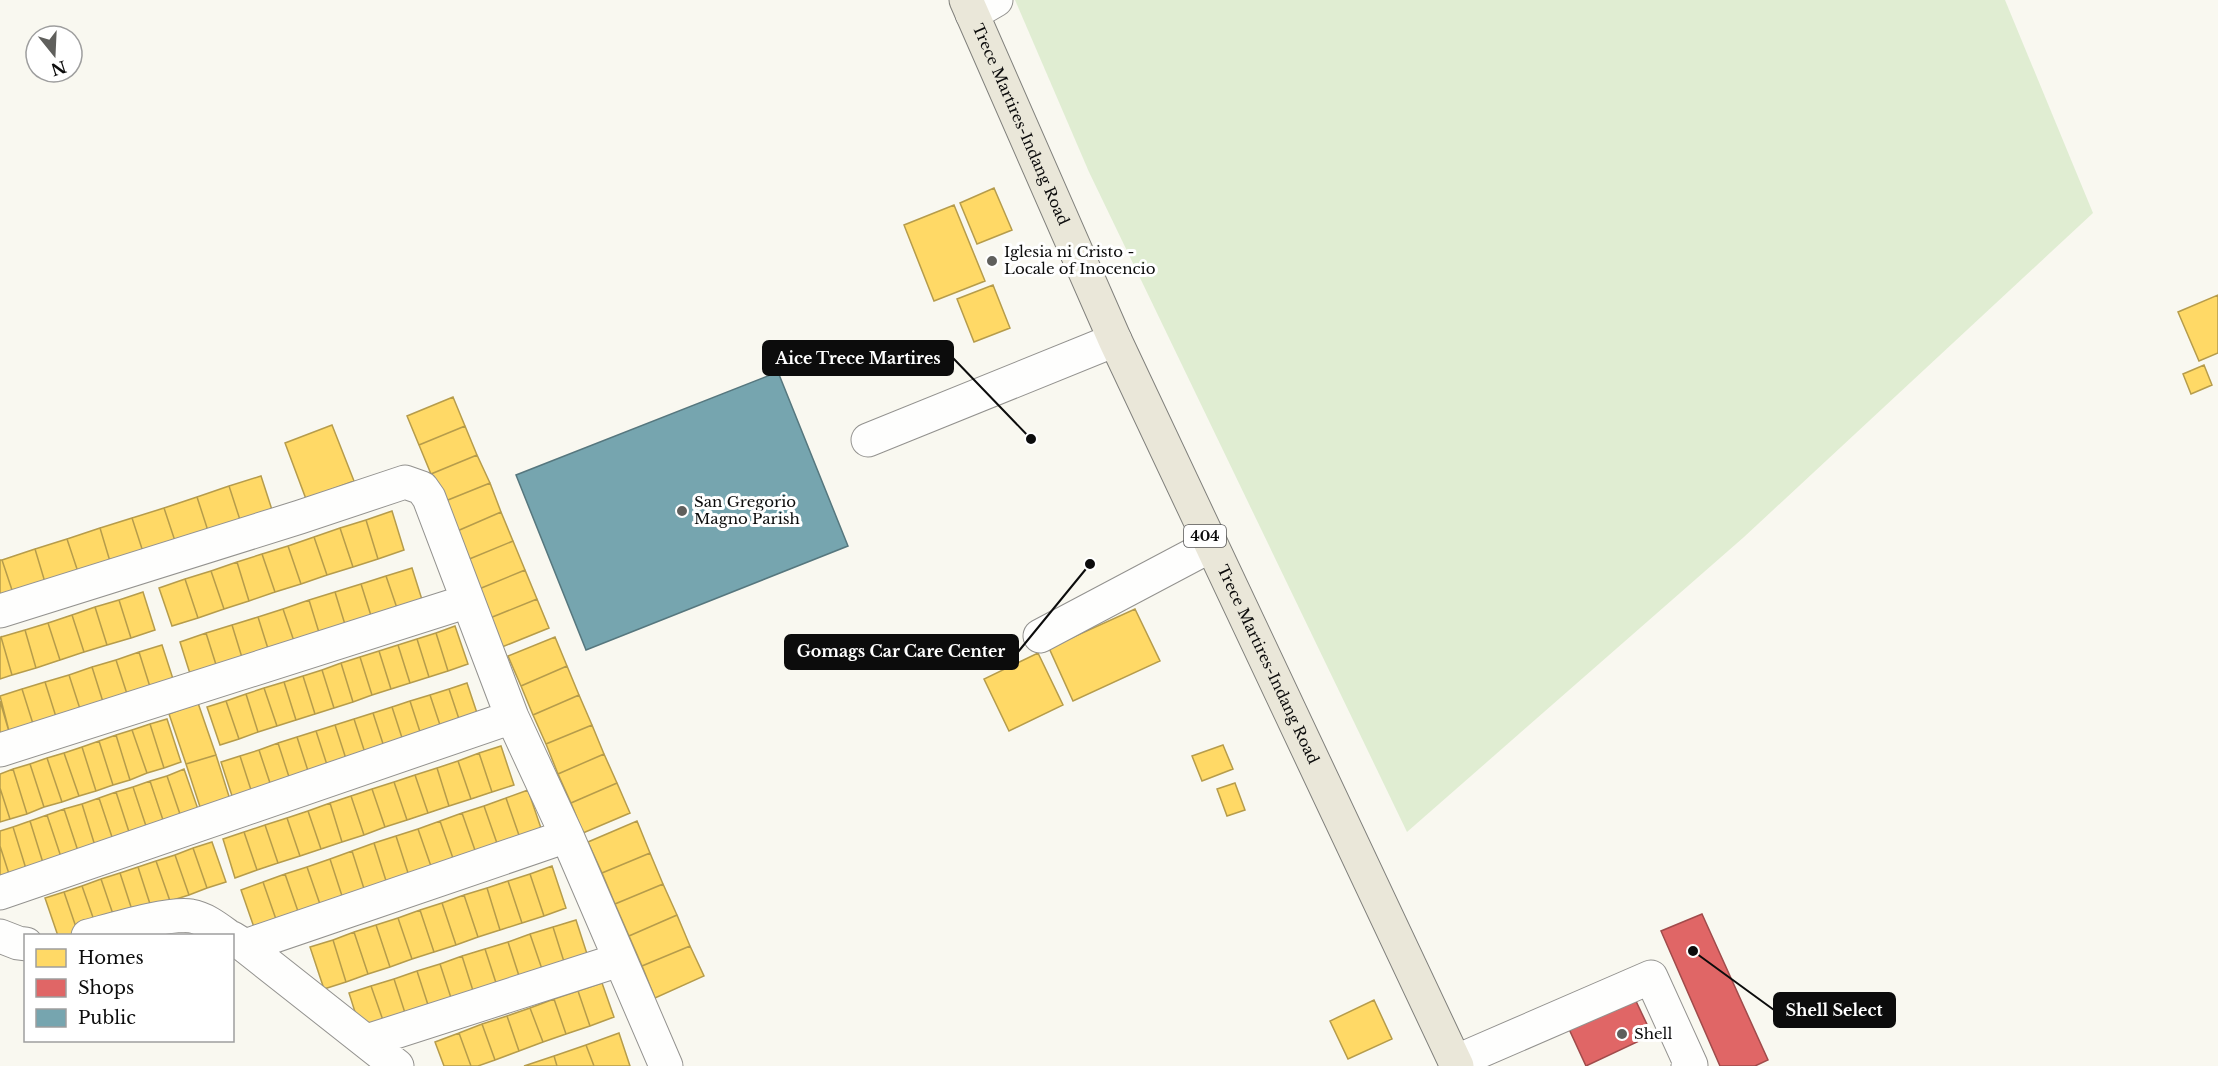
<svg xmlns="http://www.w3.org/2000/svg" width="2218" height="1066" font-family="'Libre Baskerville',serif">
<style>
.green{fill:#e0edd2}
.homes{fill:#ffd966;stroke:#b69c4b;stroke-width:1.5}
.shops{fill:#e06666;stroke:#a04b4b;stroke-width:1.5}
.public{fill:#76a5af;stroke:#56777e;stroke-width:1.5}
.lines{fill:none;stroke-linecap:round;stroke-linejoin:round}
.minor-casing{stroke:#93928f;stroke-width:35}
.major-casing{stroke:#80807c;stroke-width:35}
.minor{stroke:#fefefd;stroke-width:33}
.major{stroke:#eae7d9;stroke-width:33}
.poi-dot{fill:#5f5f5c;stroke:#fff;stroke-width:2}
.labels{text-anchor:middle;stroke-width:6;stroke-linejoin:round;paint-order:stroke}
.shield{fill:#fff;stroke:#555;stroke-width:1.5}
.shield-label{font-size:14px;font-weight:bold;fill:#0c0c0c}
.street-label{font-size:15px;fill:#0c0c0c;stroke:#fff}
.poi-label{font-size:15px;fill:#0c0c0c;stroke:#fff;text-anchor:start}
.leader{fill:none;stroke:#0c0c0c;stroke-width:2}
.callout-dot{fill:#0c0c0c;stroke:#fff;stroke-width:2}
.callout{fill:#0c0c0c;stroke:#0c0c0c;stroke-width:2}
.callout-label{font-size:16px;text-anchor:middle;font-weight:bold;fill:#fff}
</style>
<rect width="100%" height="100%" fill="#f9f8f0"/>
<path class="green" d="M1015,0H2005L2093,213L1744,537L1407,832L1089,172Z"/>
<path class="homes" d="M994,188L1012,230L977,244L960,203Z
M954,205L985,281L934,301L904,225Z
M993,285L1010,328L974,342L957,299Z
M2218,295V353L2199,361L2178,312Z
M2204,365L2212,385L2191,394L2183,374Z
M453,397L465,426L419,445L407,416Z
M332,425L354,481L306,499L285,443Z
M465,426L477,455L431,474L419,445Z
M477,455L490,483L443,502L431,474Z
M261,476L274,516L242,526L229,486Z
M490,483L501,512L455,532L443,502Z
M229,486L242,526L210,537L197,497Z
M197,497L210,537L177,547L164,508Z
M164,508L177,547L145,558L132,518Z
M392,511L404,550L378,559L366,520Z
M501,512L513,541L467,560L455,532Z
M132,518L145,558L112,568L100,528Z
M366,520L378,559L353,567L340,528Z
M100,528L112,568L80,578L67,539Z
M340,528L353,567L327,575L314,537Z
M314,537L327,575L301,584L288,546Z
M67,539L80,578L47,589L35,549Z
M513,541L525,570L479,589L467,560Z
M288,546L301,584L275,592L262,554Z
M35,549L47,589L15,599L2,560Z
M262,554L275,592L249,601L237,562Z
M0,560H2L15,599L0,604Z
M237,562L249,601L224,609L211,571Z
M412,568L424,606L399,614L386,576Z
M525,570L537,599L490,618L479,589Z
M211,571L224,609L198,618L185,579Z
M386,576L399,614L373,622L361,584Z
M185,579L198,618L172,626L159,588Z
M361,584L373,622L347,631L335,592Z
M143,592L155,630L131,638L119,600Z
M335,592L347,631L321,639L309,600Z
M537,599L549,628L502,647L490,618Z
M119,600L131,638L107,645L95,607Z
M309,600L321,639L296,647L283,609Z
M95,607L107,645L84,652L72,615Z
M283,609L296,647L270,655L258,617Z
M1135,609L1160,661L1073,701L1049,648Z
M72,615L84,652L60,660L48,623Z
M258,617L270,655L244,664L232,625Z
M48,623L60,660L36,668L25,630Z
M232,625L244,664L218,671L206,633Z
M455,626L468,664L448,671L436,633Z
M25,630L36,668L12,675L1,637Z
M206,633L218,671L192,680L180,642Z
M436,633L448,671L429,677L417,639Z
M1,637L12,675L0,679V638Z
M555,637L567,666L521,686L508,656Z
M417,639L429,677L410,683L398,645Z
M162,645L174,682L151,690L139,652Z
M398,645L410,683L391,689L379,651Z
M379,651L391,689L372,695L360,657Z
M139,652L151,690L128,697L116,660Z
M1038,653L1063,705L1009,731L984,679Z
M360,657L372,695L353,702L341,663Z
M116,660L128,697L104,705L92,667Z
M341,663L353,702L334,708L322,670Z
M567,666L579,695L533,715L521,686Z
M92,667L104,705L81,712L69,675Z
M322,670L334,708L315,714L303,676Z
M69,675L81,712L57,720L45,682Z
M303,676L315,714L296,720L284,682Z
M45,682L57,720L34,727L22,689Z
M284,682L296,720L277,726L264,688Z
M467,683L480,722L462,728L449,689Z
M264,688L277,726L258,732L246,694Z
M22,689L34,727L10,735L0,696Z
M449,689L462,728L443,734L430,695Z
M246,694L258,732L239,739L226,701Z
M430,695L443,734L423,741L410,701Z
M579,695L592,725L546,744L533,715Z
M0,701L10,735L0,738Z
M226,701L239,739L220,745L207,707Z
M410,701L423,741L405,747L392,707Z
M198,703L216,755L186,764L169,714Z
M392,707L405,747L386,753L373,713Z
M373,713L386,753L367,759L354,719Z
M167,719L181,762L164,768L150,724Z
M354,719L367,759L348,765L335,725Z
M150,724L164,768L147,773L132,730Z
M335,725L348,765L329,771L316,731Z
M592,725L604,754L558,774L546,744Z
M132,730L147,773L130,780L116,735Z
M316,731L329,771L310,777L297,737Z
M116,735L130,780L113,785L99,741Z
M297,737L310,777L291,783L278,743Z
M99,741L113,785L96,791L82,747Z
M278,743L291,783L272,789L259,750Z
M1223,745L1233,769L1202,781L1192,756Z
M501,746L514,785L492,792L479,753Z
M82,747L96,791L79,796L64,753Z
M259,750L272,789L253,796L240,756Z
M64,753L79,796L62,802L47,758Z
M479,753L492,792L471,799L458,761Z
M604,754L617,783L571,803L558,774Z
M216,755L232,806L203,816L186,764Z
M240,756L253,796L234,802L221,762Z
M47,758L62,802L44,807L30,764Z
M458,761L471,799L449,806L437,768Z
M30,764L44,807L27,814L13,769Z
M437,768L449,806L428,813L415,775Z
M13,769L27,814L10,819L0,788V774Z
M184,769L200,815L182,820L167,776Z
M415,775L428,813L407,820L394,782Z
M167,776L182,820L165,826L150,781Z
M150,781L165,826L148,832L133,787Z
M394,782L407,820L385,827L372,789Z
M617,783L630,813L583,833L571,803Z
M1235,783L1245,810L1227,816L1217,789Z
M133,787L148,832L131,838L116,792Z
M0,788L10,819L0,822Z
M372,789L385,827L364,835L351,796Z
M528,790L543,834L521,841L506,798Z
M116,792L131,838L114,843L99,798Z
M351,796L364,835L342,842L330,803Z
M99,798L114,843L96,849L82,804Z
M506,798L521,841L499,849L484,806Z
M330,803L342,842L321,849L308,811Z
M82,804L96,849L79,854L64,809Z
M484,806L499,849L477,856L462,813Z
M64,809L79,854L62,860L47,815Z
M308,811L321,849L300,856L287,818Z
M462,813L477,856L455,864L440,821Z
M47,815L62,860L44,866L30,821Z
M287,818L300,856L278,863L265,825Z
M30,821L44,866L27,872L13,827Z
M440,821L455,864L433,872L418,829Z
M637,821L650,853L602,873L588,842Z
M265,825L278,863L257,870L244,832Z
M13,827L27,872L10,877L0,846V831Z
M418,829L433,872L410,879L396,836Z
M244,832L257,870L235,878L223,839Z
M396,836L410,879L388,887L374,843Z
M212,842L226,882L207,888L193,848Z
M374,843L388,887L366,895L352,851Z
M0,846L10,877L0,881Z
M193,848L207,888L189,895L175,855Z
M352,851L366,895L344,902L330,859Z
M650,853L663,884L615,904L602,873Z
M175,855L189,895L170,901L156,861Z
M330,859L344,902L322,910L307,867Z
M156,861L170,901L151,907L138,867Z
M552,866L566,908L544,916L530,874Z
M138,867L151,907L133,913L120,873Z
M307,867L322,910L300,917L285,874Z
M120,873L133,913L115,920L101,879Z
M285,874L300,917L278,925L263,882Z
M530,874L544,916L522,923L508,881Z
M101,879L115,920L96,926L82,886Z
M508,881L522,923L500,930L487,888Z
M263,882L278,925L256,933L241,890Z
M663,884L677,915L629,936L615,904Z
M82,886L96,926L78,933L64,892Z
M487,888L500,930L478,937L464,895Z
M64,892L78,933L69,936H58L45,898Z
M464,895L478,937L456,945L442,903Z
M442,903L456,945L434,952L420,910Z
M420,910L434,952L412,959L398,918Z
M677,915L690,946L642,966L629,936Z
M398,918L412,959L390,967L376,925Z
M576,920L589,960L566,968L553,927Z
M376,925L390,967L368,974L354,932Z
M553,927L566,968L544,975L530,934Z
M354,932L368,974L346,982L333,940Z
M530,934L544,975L521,982L508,942Z
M333,940L346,982L324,989L310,947Z
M508,942L521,982L498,989L485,949Z
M690,946L704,976L655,998L642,966Z
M485,949L498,989L475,997L462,956Z
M462,956L475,997L453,1004L440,964Z
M440,964L453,1004L430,1011L417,971Z
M417,971L430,1011L407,1019L394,979Z
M394,979L407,1019L385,1026L371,986Z
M602,983L614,1017L590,1026L578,991Z
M371,986L385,1026L362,1034L349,993Z
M578,991L590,1026L566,1034L554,999Z
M554,999L566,1034L543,1042L530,1008Z
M1374,1000L1392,1039L1348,1059L1330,1021Z
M530,1008L543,1042L519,1051L507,1016Z
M507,1016L519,1051L495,1060L482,1024Z
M482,1024L495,1060L478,1066H471L459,1033Z
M459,1033L471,1066H444L435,1042Z
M619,1033L630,1066H594L586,1045Z
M586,1045L594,1066H557L554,1056Z
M554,1056L557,1066H524Z"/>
<path class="shops" d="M1702,914L1768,1060L1755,1066H1720L1661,931Z
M1635,999L1652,1035L1586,1066L1569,1029Z"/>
<path class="public" d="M778,372L848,546L586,650L516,475Z"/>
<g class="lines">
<g class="minor-casing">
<path id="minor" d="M972,14L996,0
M868,440L1115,340
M0,611L300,517L405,482L422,488L429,498L512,717L567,836L666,1066
M1040,636L1210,546
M0,750L468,601
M0,893L512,717
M0,936L18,943L26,944
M88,936C111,930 170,912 191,916C204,918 217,928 228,936
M232,938L245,946L397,1066
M245,946L567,836
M367,1041L619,960
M1455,1062L1651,977L1691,1065L1688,1066"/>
</g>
<g class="major-casing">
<g id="major">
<path id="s1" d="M966,0L1115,340L1457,1066"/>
</g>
</g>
<use href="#minor" class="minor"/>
<use href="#major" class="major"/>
</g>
<g class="poi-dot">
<circle cx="992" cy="261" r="6"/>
<circle cx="682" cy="511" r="6"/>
<circle cx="1622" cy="1034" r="6"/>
</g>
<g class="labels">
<rect class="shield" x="1184" y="525" width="42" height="22" rx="4.5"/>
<g class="shield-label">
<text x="1205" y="541">404</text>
</g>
<g class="street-label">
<text dy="5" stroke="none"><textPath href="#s1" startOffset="136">Trece Martires-Indang Road</textPath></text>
<text dy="5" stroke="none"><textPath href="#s1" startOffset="730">Trece Martires-Indang Road</textPath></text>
</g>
<g class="poi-label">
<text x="1004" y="257">Iglesia ni Cristo -<tspan x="1004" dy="17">Locale of Inocencio</tspan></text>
<text x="694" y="507">San Gregorio<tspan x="694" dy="17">Magno Parish</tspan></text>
<text x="1634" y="1039">Shell</text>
</g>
</g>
<path class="leader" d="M1031 439L953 358M1090 564L1018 652M1693 951L1774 1010"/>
<g class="callout-dot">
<circle cx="1031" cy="439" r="6"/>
<circle cx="1090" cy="564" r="6"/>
<circle cx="1693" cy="951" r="6"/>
</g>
<g class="callout">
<rect x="763" y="341" width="190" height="34" rx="6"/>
<rect x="785" y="635" width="233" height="34" rx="6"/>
<rect x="1774" y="993" width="121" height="34" rx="6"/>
</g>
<g class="callout-label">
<text x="858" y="364">Aice Trece Martires</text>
<text x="901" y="657">Gomags Car Care Center</text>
<text x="1834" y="1016">Shell Select</text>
</g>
<rect x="24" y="934" width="210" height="108" fill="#ffffff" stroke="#9e9e9e" stroke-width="1.5"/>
<rect x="36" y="949" width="30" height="18" fill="#ffd966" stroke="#9e9e9e" stroke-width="1.5"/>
<text x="78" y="964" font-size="18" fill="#0c0c0c">Homes</text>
<rect x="36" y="979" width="30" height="18" fill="#e06666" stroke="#9e9e9e" stroke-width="1.5"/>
<text x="78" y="994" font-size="18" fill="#0c0c0c">Shops</text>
<rect x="36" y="1009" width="30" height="18" fill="#76a5af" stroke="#9e9e9e" stroke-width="1.5"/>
<text x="78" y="1024" font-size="18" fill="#0c0c0c">Public</text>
<g transform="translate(54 54) rotate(162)"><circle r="28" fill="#ffffff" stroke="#9e9e9e" stroke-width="1.5"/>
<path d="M0-4.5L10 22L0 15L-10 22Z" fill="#5f5f5c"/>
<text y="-9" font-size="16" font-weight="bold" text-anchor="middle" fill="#0c0c0c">N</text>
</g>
</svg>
